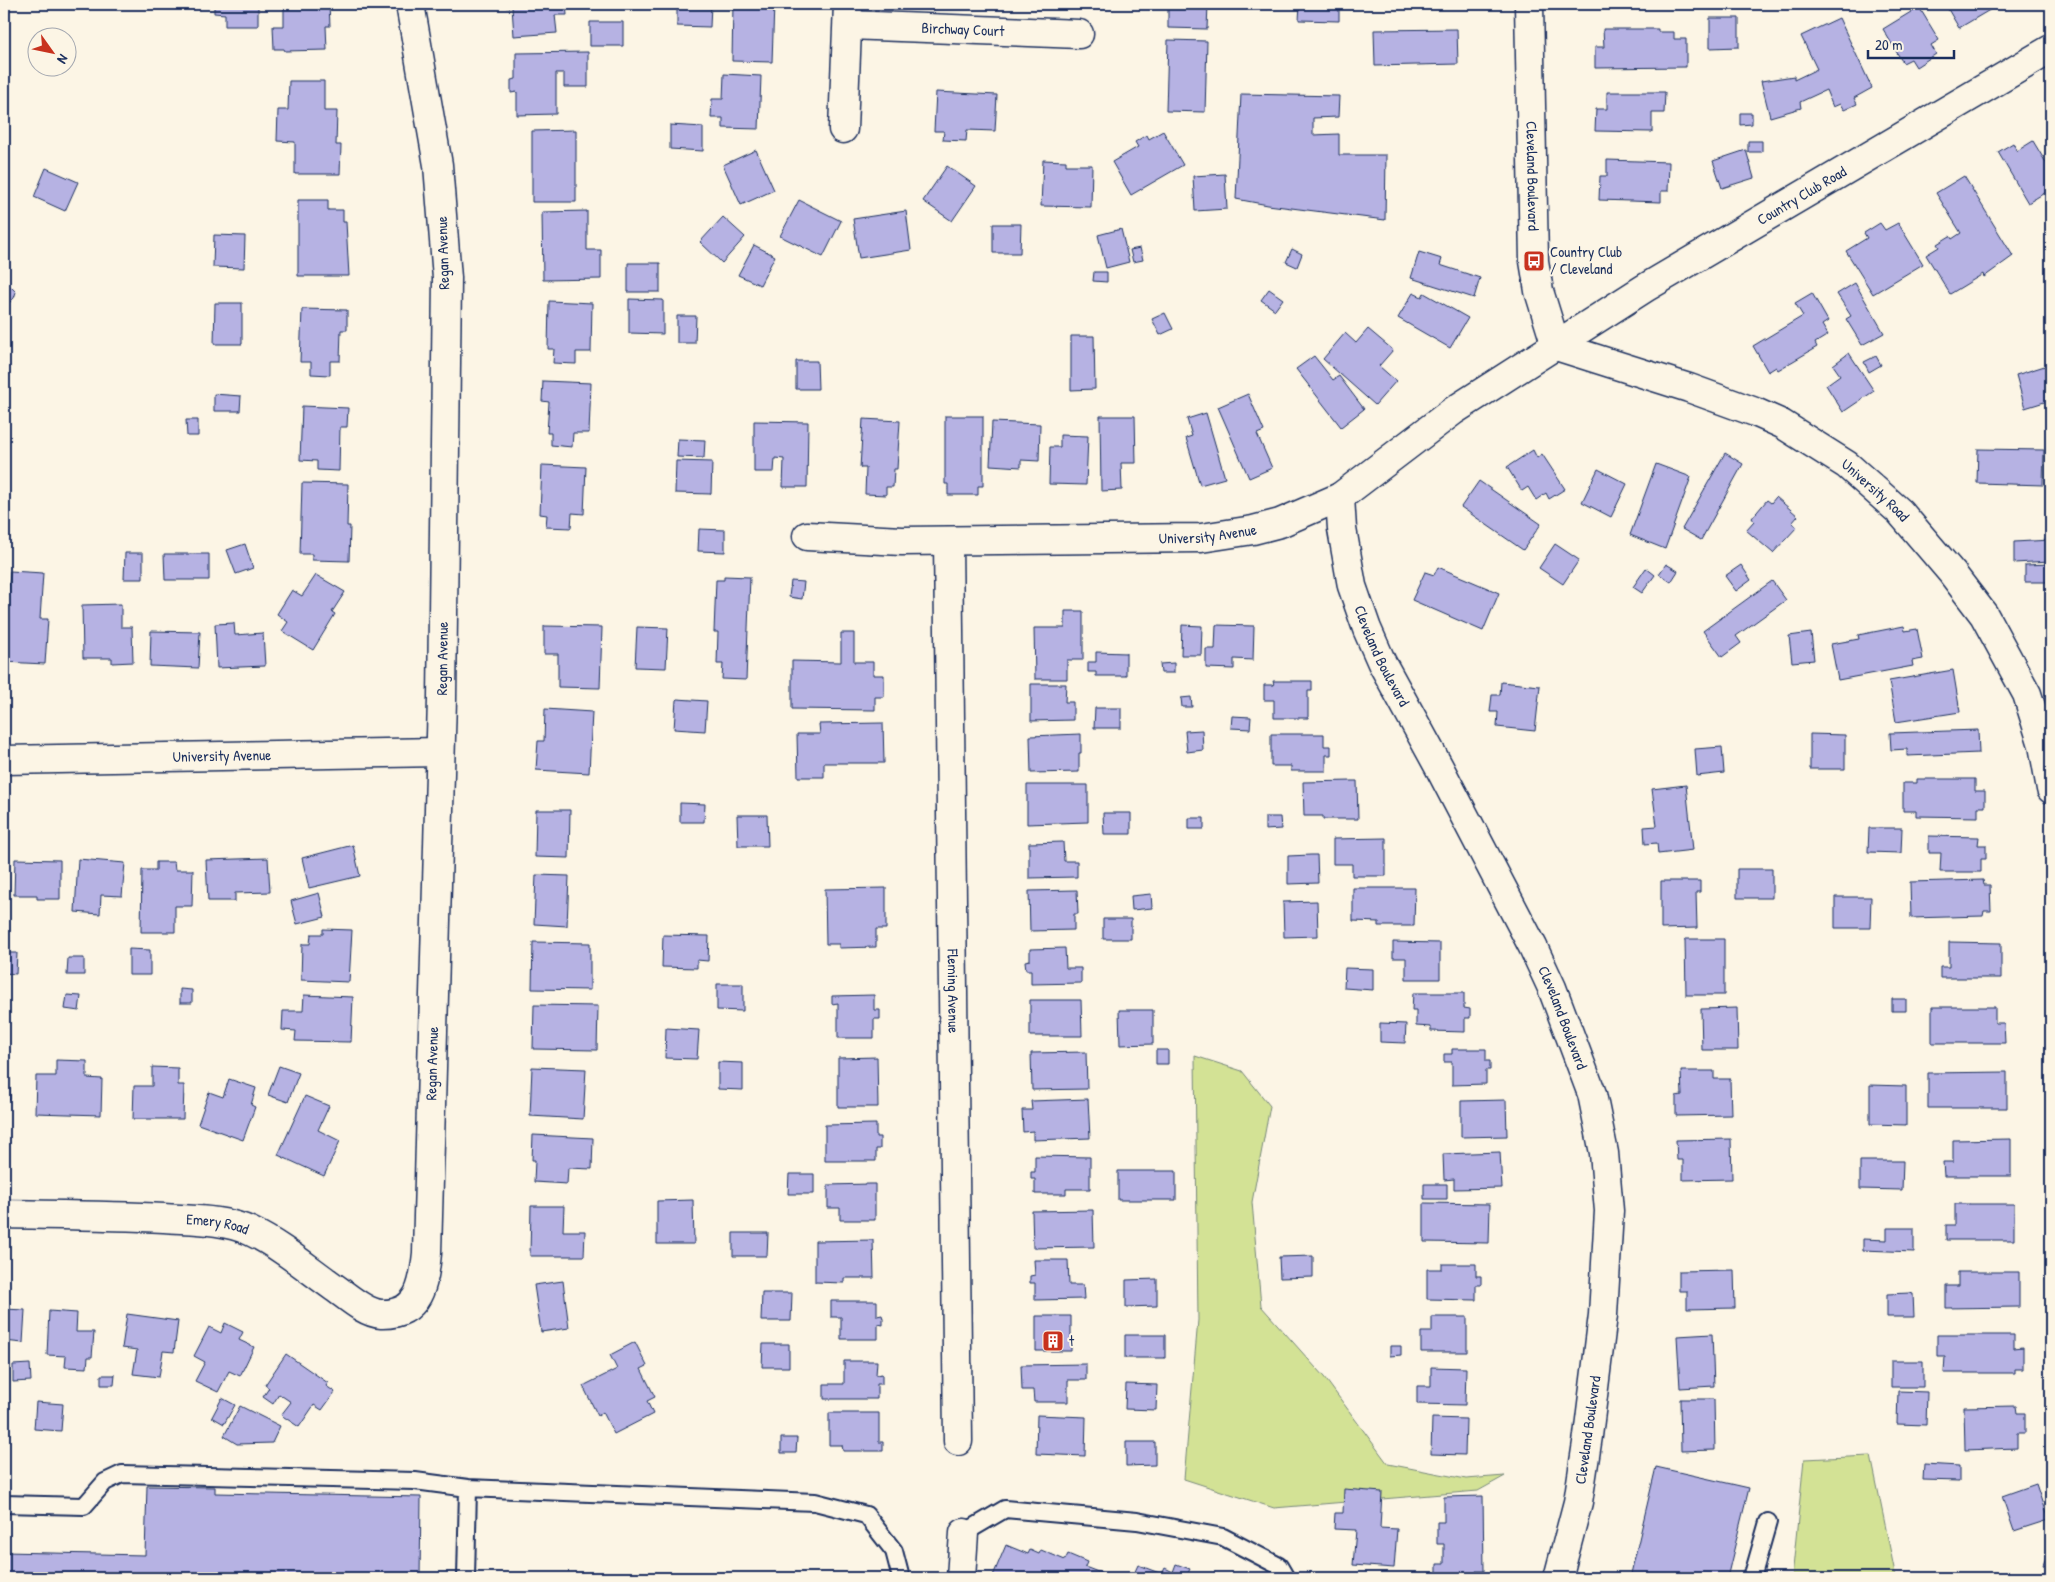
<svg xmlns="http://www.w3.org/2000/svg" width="2055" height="1582" font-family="'Patrick Hand',sans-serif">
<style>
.green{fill:#d3e295;stroke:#77887a}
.building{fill:#b6b2e3;stroke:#1b2f5e}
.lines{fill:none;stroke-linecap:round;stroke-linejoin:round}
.lane-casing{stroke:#1b2f5e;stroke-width:20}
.street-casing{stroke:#1b2f5e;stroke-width:31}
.lane{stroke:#fcf5e5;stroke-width:16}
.street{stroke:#fcf5e5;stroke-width:28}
.labels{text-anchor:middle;stroke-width:4;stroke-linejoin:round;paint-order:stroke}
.street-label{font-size:15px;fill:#1b2f5e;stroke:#fcf5e5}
.poi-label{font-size:15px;fill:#1b2f5e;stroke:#fcf5e5;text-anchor:start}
</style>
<rect width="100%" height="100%" fill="#fcf5e5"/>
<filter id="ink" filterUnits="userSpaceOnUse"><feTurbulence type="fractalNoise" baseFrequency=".02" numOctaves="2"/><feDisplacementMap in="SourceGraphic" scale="10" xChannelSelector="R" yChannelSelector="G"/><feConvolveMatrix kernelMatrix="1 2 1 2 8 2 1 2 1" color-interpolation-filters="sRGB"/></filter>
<g filter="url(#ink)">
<path class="green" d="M1195,1056L1242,1071L1270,1106L1252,1202L1261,1306L1324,1377L1388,1464L1466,1479L1505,1476L1478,1491L1274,1508L1184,1479L1198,1320Z
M1871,1456L1896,1578H1792L1804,1459Z"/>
<path class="building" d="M214,4H258V26H225V14L214,13Z
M284,4H329L330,26H326L327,50L285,51L284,49H274L273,26H284Z
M506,4H566L567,15H555L557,33L514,36L512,7H506Z
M677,4H711L710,27L677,26Z
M733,4H774L772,62L732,61Z
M1168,4H1208L1207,29L1168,28Z
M1300,4H1339V21L1299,20Z
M1945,4H1991L1993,8L1959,28Z
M1919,7L1939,40L1931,45L1936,54L1916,67L1911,59L1903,63L1883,29Z
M1710,18H1739V47L1710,48Z
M1839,18L1872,88L1854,98L1857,104L1844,110L1840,104L1833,107L1826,90L1800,102L1801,108L1770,117L1761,81L1794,76V80L1817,69L1801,36Z
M590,22H623V46H590Z
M1457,29L1458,64L1375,66L1374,30Z
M1603,29H1658V32H1674V39H1686V67L1595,68V47H1604Z
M1168,40L1207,41L1205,112L1166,111Z
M588,52V87H564V73H556V114L517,115V92L511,93V80L516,79V53Z
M724,74L761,76L759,129L723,128V118H711L712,99H723Z
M289,81H324V111H337L336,145H341L340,174H295V142L277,141L278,110H288Z
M936,92L997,95L995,131L967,130L966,141L943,140L944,131H934Z
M1607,92H1665L1664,113H1652V132L1595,131L1596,109H1607Z
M1241,94L1339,96L1338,117L1313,118V135L1339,134V155H1386L1385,220L1268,205L1236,199Z
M1740,113H1752V124L1740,125Z
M670,125L703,127V151L670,149Z
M576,130V202H532V131Z
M1163,131L1183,165L1131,195L1112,162L1138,147L1135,142L1143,137L1147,135L1149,139Z
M1748,141H1762V152H1748Z
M2033,141L2051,171V189L2028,203L1998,152L2013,143L2017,151Z
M756,150L774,190L741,205L723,165Z
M1746,150L1754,178L1722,188L1713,161Z
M1043,160L1066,161V165H1092L1091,207L1041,206Z
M1607,160L1669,162L1668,191H1661V202L1599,200L1600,176H1607Z
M947,166L976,186L952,221L923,201Z
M46,168L78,182L65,211L34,197Z
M1225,174L1227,209L1195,211L1193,176Z
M1964,176L2013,256L1984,277L1983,274L1950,294L1926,255L1939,247L1937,244L1950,236L1952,239L1961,233L1936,193Z
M298,200H328V210H343V222H346L349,276H298Z
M799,200L841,221L823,257L780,236Z
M587,211V250H601V279L543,280L542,212Z
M906,211L911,250L859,258L853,219Z
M723,217L745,237L722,263L700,242Z
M1880,223L1885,230L1898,223L1923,264L1873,294L1846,251L1867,238L1864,233Z
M993,224H1021L1020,253H993Z
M1121,229L1129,262L1106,268L1098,235Z
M214,235L245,236L244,268L213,267Z
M754,245L775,256L760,285L738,275Z
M1140,248L1143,260L1133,262L1130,250Z
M1292,249L1302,254L1297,267L1286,262Z
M1419,252L1442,259L1440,265L1480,278L1474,298L1411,278Z
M628,263H660V292H628Z
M1094,272H1107V282L1093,281Z
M1855,283L1884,333L1862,345L1846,319L1851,316L1837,294Z
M5,286L11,287L16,292L14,298L9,303L4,302Z
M1269,289L1283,299L1275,310L1261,300Z
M1413,293L1422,297L1424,293L1468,318L1450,348L1398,318Z
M1812,293L1828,321L1822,325L1828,335L1815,343L1817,347L1778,370L1776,367L1768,372L1753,346L1803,316L1795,303Z
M629,299L663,300V334L629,333Z
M549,301L592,303L591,352H576V364L553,363L554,349H548Z
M215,303H242V344H214Z
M302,309L347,310V330H341L340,361H330V375L311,374V362H300Z
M1165,313L1173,329L1160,335L1152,319Z
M677,316H696L695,343H677Z
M1368,329L1393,350L1379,366L1396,381L1375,405L1323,359L1345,333L1356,343Z
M1071,336H1094L1095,389L1071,390Z
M1849,353L1874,391L1843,412L1826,385L1840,375L1833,365Z
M1314,356L1333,380L1339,376L1364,409L1341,427L1296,369Z
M1876,356L1881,365L1869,372L1864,362Z
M796,361H817L818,389H796Z
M2051,364V402V400L2025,408L2016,375Z
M543,381L591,383L589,433H573L572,447L551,445V433H547L549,402L542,401Z
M214,394L241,396L240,411H214Z
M1248,394L1264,431L1257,434L1272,468L1249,478L1218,407Z
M302,406L348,408L347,427H340L339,471L317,470V461L300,460Z
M1206,413L1225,478L1200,485L1186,438L1192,436L1187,419Z
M945,416H983V486H978V495H948V484H945Z
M1100,416H1135L1136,463H1121L1122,490L1101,491Z
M863,419L900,421L897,469H894L893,487H886V495L865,494L866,468H860Z
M186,420H198V436H187Z
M754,421L808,422L807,487H783L784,459L775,458L774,472H754Z
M992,422L1040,424L1039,461L1021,460V467L990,465Z
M1060,435L1088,436L1086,485L1049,484L1050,447H1060Z
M678,439L705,440L704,458L677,457Z
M1978,449L2044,450L2043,485L1977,483Z
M1533,450L1537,458L1542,454L1565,489L1549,499L1546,493L1536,500L1528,487L1522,491L1507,467Z
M1725,453L1743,464L1701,540L1682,529Z
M676,461L712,462L711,494L675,493Z
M1656,464L1691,477L1665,549L1630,535Z
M542,465L586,467L584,514L572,513L571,528L546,527L547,515L540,514Z
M1598,469L1627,484L1611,517L1582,502Z
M1479,481L1541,524L1523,550L1461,507Z
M302,483L348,484L347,526H350L349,561L312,560V554H300Z
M1776,497L1798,516L1792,523L1797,527L1773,553L1746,530L1754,521L1752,518L1767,500L1771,503Z
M699,529L725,530V552L698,551Z
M2051,540V561L2014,563V542Z
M245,544L253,568L236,574L227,550Z
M1555,544L1579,560L1563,584L1539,568Z
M125,553H143V579H124Z
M164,554H209V580H165Z
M1666,564L1678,571L1671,582L1659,574Z
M2051,564V582H2025V565Z
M1741,565L1751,580L1736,591L1725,576Z
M1438,567L1499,593L1483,631L1412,600L1425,572L1434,575Z
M1646,568L1655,575L1642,593L1633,587Z
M10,571L43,573L40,619H48L45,664L4,662V614L7,615Z
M316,575L345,592L332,612L335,614L332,619L313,650L282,631L288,622L277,614L292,590L302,596Z
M724,576L750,577L746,680L722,679L723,664H717L718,632H714L716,580H724Z
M791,581L804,582L802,599L789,597Z
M1772,581L1786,600L1736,636L1741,643L1722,657L1703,631Z
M121,604V627H132L133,662L112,663V658H83L82,605Z
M1065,611H1083V660H1067V679H1035L1034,628H1065Z
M234,623L235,635L263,633L265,666L217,668L215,624Z
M1182,625L1202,626L1201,655H1181Z
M1216,625L1254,626L1253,660L1234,659V669L1206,668V649H1215Z
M544,626L602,627L600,688L558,687V654H544Z
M1904,626L1905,631L1917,629L1923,659L1912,661L1913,666L1838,680L1831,644L1859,639L1858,635Z
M637,627L668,628L666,668L635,667Z
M151,631L200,632L198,668L150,666Z
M841,633H854V662H873V675H884V697H875V710L792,709V661L841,662Z
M1811,633L1814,660L1792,662L1789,636Z
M1096,652L1126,653V676H1096V672H1088V662H1096Z
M1174,663V673H1161L1160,664Z
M1953,670L1960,712L1896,722L1889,681Z
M1273,681H1312V691H1308V718H1274V700H1264V685H1274Z
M1501,682L1540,686L1535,731L1497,727L1498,712H1490L1492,695H1500Z
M1031,684H1066L1065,702H1073V720L1031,721Z
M1191,697L1192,707H1182L1181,698Z
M677,699L707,701L705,731L674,729L676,700Z
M1095,708H1121V728H1094Z
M545,709L592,712L589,773L536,770L538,741H544Z
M1232,716L1251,717L1250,729L1231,728Z
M883,723L884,763H824V777H798L797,734H820L819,724Z
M1202,730L1203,750L1187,752L1185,731Z
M1978,730L1979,753L1907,756V749L1891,750L1890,733Z
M1081,734V753H1079V772L1031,773L1030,736Z
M1271,734H1324V746H1331V755H1326V771H1291V766H1271Z
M1810,734L1845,735V769H1810Z
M1722,747L1724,773L1697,776L1695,749Z
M1917,779H1975V791H1985V807H1978V817L1916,816V811H1903V783H1917Z
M1352,781H1357L1358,819H1323V816H1304L1303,782Z
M1027,785H1088V822L1027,824Z
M1686,785L1693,850L1658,854L1657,843L1645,844L1644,827L1657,826L1652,789Z
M680,803L705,804L704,822H680Z
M536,810H570L569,858L535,857Z
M1103,813H1131V834H1104Z
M737,815H767L768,846H738Z
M1265,817H1280L1281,829L1265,830Z
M1189,818H1204V829H1189Z
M1869,828H1902L1901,853L1868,852Z
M1929,836L1979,837L1978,845H1986V859H1981V872H1940L1941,853H1929Z
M1386,838V876H1352V864H1333V839Z
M1063,842L1064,861H1077V877L1029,878V843Z
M353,845L360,876L309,888L302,858Z
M1311,855H1317L1318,883L1288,884V856Z
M268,858L270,892L235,893V901H208L206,860Z
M15,859L60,860V899H37V895H14Z
M78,859L125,863L122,896L101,895L100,914L75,912Z
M156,862H174L175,870H193L192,906H175V932H141L142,870H156Z
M1737,869H1772V898H1737Z
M536,875L569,876L567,926L534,924Z
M1983,880L1984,885H1990L1991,911H1984L1983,916L1911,918L1910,882Z
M1661,881H1700V892H1696L1697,928L1661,929Z
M886,888V929H876V947L839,948V944H826L825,889Z
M1353,888H1415L1414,926H1379V922L1353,921Z
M1077,890L1078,914H1074V930L1030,931L1029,891Z
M319,893L325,917L297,924L291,901Z
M1151,894L1152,908L1132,910L1131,896Z
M1835,897H1871L1870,928H1835Z
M1317,901L1318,936L1284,937L1283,902Z
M1103,919H1131V939H1103Z
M323,929L352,930L349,982L301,980L302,944H310L311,934H323Z
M663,935L709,936L708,961L697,960V968L662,967Z
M1685,939H1724V995H1686Z
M533,942L590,943V990L532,989Z
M1393,942L1440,943V979H1406V958H1393Z
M1949,942L2001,943V978H1940V967H1949Z
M1065,948L1066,968H1081V983L1031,984V970H1026L1025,961L1030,960V949Z
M129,949L150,950V975H129Z
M4,953H17L16,974L4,973Z
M68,958H84V975H67Z
M1345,968L1373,969V990L1344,988Z
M717,984H743V1011L717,1010Z
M180,989L192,990V1003H180Z
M1413,993H1464V1008L1470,1009V1018H1465V1032L1431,1031V1027L1416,1026V1010H1412Z
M67,995L81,996L79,1011L65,1009Z
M304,995L353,997L351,1042L295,1041L296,1031L282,1030L283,1011H303Z
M874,995V1010H880V1019H874V1038H838V1003L832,1004V996Z
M1892,999H1906V1011H1892Z
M1030,1000H1081L1082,1036H1030Z
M534,1005L598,1006L597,1050L533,1049Z
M1932,1007H1995V1023H2004L2005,1043H1932Z
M1737,1008L1738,1050H1702L1701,1009Z
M1119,1010H1153V1044L1120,1045Z
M1380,1023L1406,1024L1405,1043L1380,1042Z
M666,1028L699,1030L697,1059L665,1058Z
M1452,1049H1486V1061H1490V1070H1486V1084L1452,1085V1062H1444V1054H1452Z
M1156,1050H1168V1064H1156Z
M1086,1052L1087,1089L1032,1090L1031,1053Z
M877,1057L878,1107H838V1058Z
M56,1060L87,1061V1078L102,1079L101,1115L35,1113L36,1076H56Z
M718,1062L743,1063V1090L718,1089Z
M279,1066L299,1073L288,1102L268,1095Z
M152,1067L178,1068V1085H184L183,1119H133L134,1086H152Z
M532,1067L586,1069L583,1119L530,1116Z
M4,1069H10V1100H4Z
M1681,1071H1714V1079H1730L1731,1115L1676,1116V1096L1682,1095Z
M2007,1072V1108H1928V1073Z
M229,1079L256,1088L251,1105L255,1107L243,1140L198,1124L209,1092L223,1097Z
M1870,1085L1906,1086V1125L1870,1124Z
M305,1096L329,1106L318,1130L340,1141L324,1176L278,1155Z
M1088,1099L1090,1138L1033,1140V1131L1023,1132L1022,1110H1032L1031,1101Z
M1506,1100L1507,1136L1461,1137V1101Z
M876,1124V1137H880V1149H876V1161H825V1125Z
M533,1135L593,1138L592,1169L568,1168L567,1184L534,1182L535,1160H532Z
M1731,1139L1732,1179L1683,1180V1160H1677L1676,1140Z
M2011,1139V1176H1944L1943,1162H1953V1140Z
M1500,1152L1502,1188L1454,1189V1179L1444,1180L1443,1154Z
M1035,1156L1090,1157V1189H1066V1194H1035V1179H1031V1172H1035Z
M1860,1161H1903L1902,1190L1860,1189Z
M1118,1171H1176V1200H1118Z
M789,1174H814V1194H788Z
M870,1184H875V1220H840V1208H828V1185Z
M1424,1184H1447V1199H1424Z
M693,1200L694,1244H657V1201Z
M1424,1203L1490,1204L1489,1243L1424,1242Z
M1955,1204H2014V1240H1946V1225H1955Z
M531,1206H564L563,1231H585L584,1256H530Z
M1093,1210L1094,1247L1033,1248L1032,1211Z
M1887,1228H1914V1252L1863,1250V1239L1887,1240Z
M733,1233H768L767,1256H733Z
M873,1240L874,1278H844V1283L815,1282V1241Z
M1313,1256V1277L1280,1278L1279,1257Z
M1034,1260H1068L1069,1285H1083L1084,1299L1035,1300V1283H1030V1276L1035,1275Z
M1442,1264H1476V1276H1481V1285H1476V1300L1427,1299V1269H1442Z
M1734,1270L1735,1308L1687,1309V1291H1679V1271Z
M1958,1272H2019V1307L1946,1308V1286H1958Z
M1157,1279V1306L1126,1307V1280Z
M563,1281L569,1328L541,1332L534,1285Z
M762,1293H792L791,1321H761Z
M1910,1293L1913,1294L1914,1317H1887V1294Z
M831,1301H877V1316L882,1315L883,1319V1325L878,1324V1339H841V1317H831Z
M4,1309L25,1310L23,1343L4,1341Z
M49,1311L77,1313L76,1332H94L92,1357H88L87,1368L65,1367L66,1356L47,1355Z
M127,1314L178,1321L174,1352L163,1351L159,1377L133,1374L137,1350L122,1348Z
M1036,1316H1071V1351H1036Z
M1432,1317H1467V1352H1421V1332H1432Z
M225,1323L243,1332L239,1340L254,1347L240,1376L229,1371L218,1392L195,1381L205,1362L194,1356L209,1327L221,1333Z
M1712,1334L1714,1386L1680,1388L1677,1336Z
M1125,1335H1165V1358H1125Z
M1937,1335H2014V1348L2023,1347V1369H2015V1373H1944L1945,1356H1937Z
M635,1342L647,1366L641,1369L655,1397L647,1401L653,1414L614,1434L603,1412L598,1416L583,1386L617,1369L610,1355Z
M763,1344H789V1367H762Z
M1390,1346H1401V1355L1390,1356Z
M286,1354L328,1383L326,1386L335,1392L322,1410L314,1405L299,1427L281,1415L291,1402L279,1394L273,1404L263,1397L269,1388L265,1385Z
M844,1361H877L876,1375L882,1374V1384H877V1399H824V1384H844Z
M1891,1361H1923V1387H1891Z
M30,1364L31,1381L13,1382V1365Z
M1086,1364V1380H1068V1402H1034L1033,1390H1022L1021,1365Z
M1431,1367L1466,1368L1465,1405L1417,1404V1386H1431Z
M101,1375H115L114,1385H101Z
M1126,1384L1157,1385L1156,1410L1125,1409Z
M1898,1391L1927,1392L1926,1425L1897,1424Z
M222,1398L235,1405L224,1424L212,1417Z
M1680,1399H1714L1715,1450L1681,1451Z
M36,1402L63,1404L61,1431L34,1429Z
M240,1406L280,1426L272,1443L237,1444L224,1436Z
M2016,1406L2017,1413H2025V1433H2017V1448L1965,1450L1964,1407Z
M829,1413H879V1442H883V1451H843L842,1445H829Z
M1037,1415L1086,1417L1085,1456L1036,1454Z
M1432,1418L1466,1419L1465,1455L1431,1454Z
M781,1438H797L796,1453H781Z
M1126,1442H1155V1465L1126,1466Z
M1924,1464L1959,1466V1481L1923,1480Z
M1656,1467L1749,1488L1727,1578H1630Z
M2036,1484L2048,1520L2014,1531L2002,1496Z
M147,1486L215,1487V1493L421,1497L420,1578H4V1552L145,1555Z
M1344,1489L1382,1492L1380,1528L1397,1529L1394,1568L1353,1565L1356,1530L1334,1529L1335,1513H1343Z
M1483,1496L1484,1571H1476V1578H1437V1564H1444V1544H1437V1522H1444V1497Z
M2051,1544V1568L2043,1565Z
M1006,1545L1028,1554L1030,1550L1039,1554L1041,1550L1065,1560L1068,1554L1087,1562L1085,1567L1111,1577L1110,1578H992Z
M1176,1564L1190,1569L1187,1575L1196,1578H1132L1138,1565L1162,1574L1165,1568L1173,1572Z"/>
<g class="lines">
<g class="lane-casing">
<path id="lane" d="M4,1504L84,1506L105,1482L122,1474L415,1481L468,1488
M964,1533L1005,1509L1137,1521L1223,1537L1279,1566L1286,1578
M466,1578L468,1488L815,1502L866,1515L894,1551L901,1578
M1752,1578L1768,1522"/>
</g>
<g class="street-casing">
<g id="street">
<path id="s1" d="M1529,4L1534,261L1539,291L1556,346"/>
<path id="s2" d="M848,25L1079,34"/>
<path d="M843,129L848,4"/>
<path id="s3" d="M1556,346L1689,388L1755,412L1782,424L1847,465L1900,512L1952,573L1984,615L2027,694L2043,745L2051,789"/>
<path id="s4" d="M1340,497L1342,529L1352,586L1367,629L1382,663L1439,767L1533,947L1552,988L1592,1094L1604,1153L1609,1211L1603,1315L1588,1436L1578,1502L1558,1578"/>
<path id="s5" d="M807,536L902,541L1201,538L1253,530L1280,523L1340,497L1453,411L1645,288L2051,49"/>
<path id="s6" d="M948,541L958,1441"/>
<path id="s7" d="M4,760L440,752"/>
<path id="s8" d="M4,1214C57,1215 110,1215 164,1218C192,1220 224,1219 250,1231C280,1245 308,1269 335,1288C348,1297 365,1313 381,1314C420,1315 424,1283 427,1253L442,699L447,278L438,165L410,4"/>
<path d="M961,1578L964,1533"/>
</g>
</g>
<use href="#lane" class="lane"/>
<use href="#street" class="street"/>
</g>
</g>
<defs>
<g id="bus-square" transform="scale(1.125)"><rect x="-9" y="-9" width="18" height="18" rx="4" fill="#c8321e" stroke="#fcf5e5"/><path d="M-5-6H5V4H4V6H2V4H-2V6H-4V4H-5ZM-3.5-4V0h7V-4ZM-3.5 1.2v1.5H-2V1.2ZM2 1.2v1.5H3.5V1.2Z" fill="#fff"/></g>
<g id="building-square" transform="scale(1.125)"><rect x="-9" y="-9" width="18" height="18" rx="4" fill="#c8321e" stroke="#fcf5e5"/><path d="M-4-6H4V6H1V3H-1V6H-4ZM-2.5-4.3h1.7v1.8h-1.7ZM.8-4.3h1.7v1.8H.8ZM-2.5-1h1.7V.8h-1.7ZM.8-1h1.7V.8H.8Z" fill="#fff"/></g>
</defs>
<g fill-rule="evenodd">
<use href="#bus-square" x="1534" y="261"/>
<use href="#building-square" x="1053" y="1341"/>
</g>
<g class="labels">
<g class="street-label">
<text dy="5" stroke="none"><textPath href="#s2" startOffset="115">Birchway Court</textPath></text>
<text dy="5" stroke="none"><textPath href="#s1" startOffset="172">Cleveland Boulevard</textPath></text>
<text dy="5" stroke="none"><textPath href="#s5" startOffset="1092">Country Club Road</textPath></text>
<text transform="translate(443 253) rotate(-92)" y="5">Regan Avenue</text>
<text dy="5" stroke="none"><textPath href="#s3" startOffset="354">University Road</textPath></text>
<text dy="5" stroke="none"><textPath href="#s5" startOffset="401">University Avenue</textPath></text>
<text dy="5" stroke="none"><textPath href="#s4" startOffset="166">Cleveland Boulevard</textPath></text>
<text dy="5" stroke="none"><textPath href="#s8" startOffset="1085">Regan Avenue</textPath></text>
<text dy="5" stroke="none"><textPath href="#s7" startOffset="218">University Avenue</textPath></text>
<text dy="5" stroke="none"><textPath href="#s6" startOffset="450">Fleming Avenue</textPath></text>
<text dy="5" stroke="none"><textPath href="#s4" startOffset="571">Cleveland Boulevard</textPath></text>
<text dy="5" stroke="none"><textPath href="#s8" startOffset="680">Regan Avenue</textPath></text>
<text dy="5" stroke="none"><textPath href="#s8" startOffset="214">Emery Road</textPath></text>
<text transform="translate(1588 1430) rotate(-82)" y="5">Cleveland Boulevard</text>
</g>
<g class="poi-label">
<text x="1550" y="257">Country Club<tspan x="1550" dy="17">/ Cleveland</tspan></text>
<text x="1069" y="1346">t</text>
</g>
</g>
<rect width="2055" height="1582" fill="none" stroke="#fcf5e5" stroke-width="20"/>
<rect x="10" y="10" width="2035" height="1562" fill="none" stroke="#1b2f5e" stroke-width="2" filter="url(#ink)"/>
<g transform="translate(52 52) rotate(123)"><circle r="24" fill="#fcf5e5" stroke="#a2a6af"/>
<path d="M0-4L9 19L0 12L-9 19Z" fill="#c8321e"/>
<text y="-8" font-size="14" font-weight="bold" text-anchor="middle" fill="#1b2f5e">N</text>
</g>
<path d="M1868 50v8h86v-8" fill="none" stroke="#1b2f5e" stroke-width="2.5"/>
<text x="1875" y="50" font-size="15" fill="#1b2f5e" stroke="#fcf5e5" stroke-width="4" paint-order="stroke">20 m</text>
</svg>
